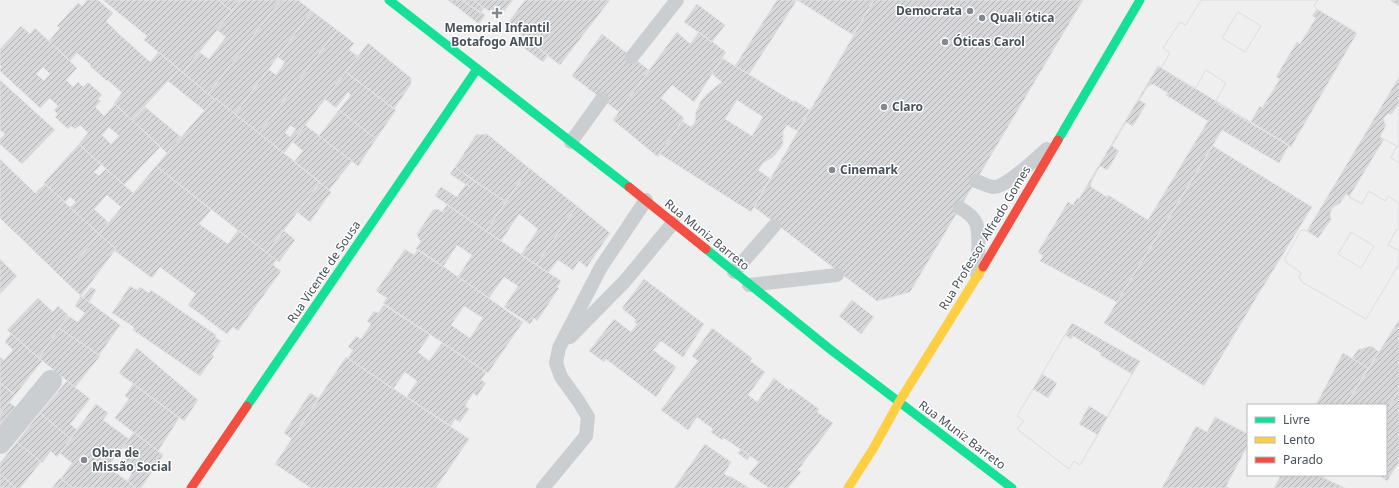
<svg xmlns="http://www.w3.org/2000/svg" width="1399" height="488" font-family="'Noto Sans',sans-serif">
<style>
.building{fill:url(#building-hatch);stroke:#e1e1e2;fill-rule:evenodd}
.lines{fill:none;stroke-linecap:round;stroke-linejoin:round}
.lane{stroke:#cbced0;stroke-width:14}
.street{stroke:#cbced0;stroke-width:22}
.fast{stroke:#16e098;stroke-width:9}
.slow{stroke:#ffcf43;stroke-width:9}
.jam{stroke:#f24e42;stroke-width:9}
.poi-dot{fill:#83888e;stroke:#fff;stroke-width:1.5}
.labels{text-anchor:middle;stroke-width:3;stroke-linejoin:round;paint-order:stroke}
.poi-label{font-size:12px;font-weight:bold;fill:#48515a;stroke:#fff;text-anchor:start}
.street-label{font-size:12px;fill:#48515a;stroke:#fff}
</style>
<defs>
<pattern id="building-hatch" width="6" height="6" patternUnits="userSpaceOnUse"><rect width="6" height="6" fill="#d7d7d9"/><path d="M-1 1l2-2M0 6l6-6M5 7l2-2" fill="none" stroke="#b0b1b3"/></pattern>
</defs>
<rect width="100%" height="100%" fill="#f0efef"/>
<path class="building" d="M87,0H98L113,13L106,21L119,34L150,62L159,52L179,69L132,120L114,103L122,93L108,80L107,81L90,66L91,65L77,53L70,61L49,41L60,28L57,26L78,3L82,6Z
M103,0H218L232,11L183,73L144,40L147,36Z
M218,0H240L232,11Z
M240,0H281L208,94L183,73L199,52L209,59L226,37L217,30Z
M281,0H298L312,11L235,114L215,98L214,99L208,94Z
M448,0H464L463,1L485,15L479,24Z
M464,0H473L484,8L480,13L463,1Z
M473,0H513L499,18Z
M525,0H610L560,65L507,24Z
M777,0H797L749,74L735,66Z
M797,0H874L853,35Z
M874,0H1083L910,292L877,301L754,207Z
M1201,0H1318L1314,6L1317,9L1357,33L1291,147L1215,102L1226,83L1206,70L1195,89L1161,68L1170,53L1163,48L1180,22L1186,25ZM1238,12L1261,26L1245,52L1222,38Z
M1201,0H1318L1314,6L1317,9L1312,16L1316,18L1300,44L1297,42L1276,77L1280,79L1262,108L1260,106L1250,123L1215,102L1226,83L1206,70L1195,89L1161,68L1170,53L1163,48L1180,22L1186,25ZM1238,12L1261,26L1245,52L1222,38Z
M1391,0H1399V6L1391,1Z
M697,4L725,25L712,42L684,22Z
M312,11L337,30L259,133L235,114L268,69L276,75L285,62L278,57Z
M21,26L30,34L35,28L77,68L66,80L73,87L78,82L83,87L88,82L102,95L98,99L101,101L95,107L104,116L115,104L160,147L124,185L79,144L88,133L80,125L75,129L71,126L68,129L55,117L58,114L54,110L58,106L50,98L40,108L0,71V69L2,67L0,65V49ZM43,67L50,74L44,81L36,74ZM109,127L119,136L111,144L102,135Z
M337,30L354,43L349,50L358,56L284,153L259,133ZM290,125L296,129L290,137L285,133Z
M677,32L690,44L699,32L726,52L694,102L672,85L661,98L684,118L658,157L613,120Z
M602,34L649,70L619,112L572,76Z
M521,35L548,55L543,62L516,42Z
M368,43L411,78V84L394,109L346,72Z
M722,58L794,102V100L810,110L797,131L787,125L783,131V143L780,149L773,157L763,163L758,170L770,178L751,212L660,154L682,121L691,127L695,122L696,112L701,101L707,94L722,82L712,74ZM737,100L763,117L752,136L725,119Z
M1158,66L1289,145L1279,163L1222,130L1117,302L1040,261L1043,256L1038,252L1068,202L1073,205L1077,198L1079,199Z
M179,69L214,99L204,110L168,81Z
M346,72L396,110L376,139L339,110L351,95L348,92L336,108L325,99Z
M1399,77V163L1391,158L1397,146L1384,139L1349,197L1362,204L1369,191L1385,201L1388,196L1399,203V230L1397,229L1388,245L1398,250L1399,249V264L1366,319L1302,282L1299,277L1301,273L1286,262L1285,258L1301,230H1305L1307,231ZM1351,232L1374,246L1361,268L1338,254Z
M0,80L55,130L22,164L0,144V139L5,134L0,130Z
M1153,84L1168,93L1166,95L1208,121L1148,220L1108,195L1107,197L1091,187V182L1100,166L1107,170L1108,169L1119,151L1112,146L1126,122L1133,126L1146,104L1139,100L1148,86Z
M215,98L320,182L267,253L156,166Z
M1399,103V163L1391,158L1397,146L1380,137L1386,125L1384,122V118L1387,114H1392Z
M145,107L181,137L167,153L132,120Z
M339,110L376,139L358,166L319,136Z
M305,125L352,161L329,190L294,162L303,151L293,142Z
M487,134L529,168L506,202L455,167L476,135Z
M79,144L101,165L94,172L99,176L106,169L133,193L121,207L107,195L94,209L108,222L99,234L70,207L76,202L70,197L65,202L44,183Z
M1213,146L1312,207L1253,303L1204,386L1104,323Z
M0,159L35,193L45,184L99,234L62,278L0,218Z
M156,166L211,210L199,224L228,244L238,230L276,260L273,265L281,271L238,331L233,327L227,334L188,305L196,294L160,267L152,278L115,251L116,249L99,234Z
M455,167L474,181L470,187L450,174Z
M529,168L577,206L536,265L521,255L538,229L519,214L501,241L486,231Z
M474,181L506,202L486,231L435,196L441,187L457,197L466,184L470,187Z
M320,183L331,192L310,222L297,212Z
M1369,191L1385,201L1388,196L1399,203V230L1397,229L1388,245L1398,250L1399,249V264L1366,319L1302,282L1299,277L1301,273L1286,262L1285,258L1301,230H1305L1318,238L1331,220L1330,214L1332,208L1340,203L1346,194L1362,204ZM1351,232L1374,246L1361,268L1338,254Z
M447,205L561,281L557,287L559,288L537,321L534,318L530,324L504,307L518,286L504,277L489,298L458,277L472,255L457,245L443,267L416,249L421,241L418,238L417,234L433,210L438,209L442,212Z
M577,206L610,233L587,267L579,261L573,270L558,260L548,273L536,265Z
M283,230L295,240L279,262L267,253Z
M99,234L116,249L81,296L62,278Z
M405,249L414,255L418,249L523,322L488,373L383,303L387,298L376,291ZM464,306L483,318L470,338L451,325Z
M0,259L17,276L0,294Z
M644,279L704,324L683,357L661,341L653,350L676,367L656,397L606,359L604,362L589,351L614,319L631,332L637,324L634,322L636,320L622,308Z
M130,286L137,290L140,287L149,293L151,290L216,335L215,337L221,341L212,354L214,356L200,376L133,330L134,327L112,313Z
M91,287L96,290L89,302L83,297Z
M81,296L120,325L99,355L59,328L68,316L78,322L85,313L75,306Z
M38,298L53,312L58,306L68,315L39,358L7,330Z
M852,300L874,317L861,334L839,316Z
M384,305L430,335L418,352L429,361L442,343L486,372L481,380L486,383L477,396L473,393L465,406L469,409L460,422L455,419L451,426L407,397L417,381L405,372L393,389L348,358L353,350L348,347L356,336L361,339L371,324L367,321L374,311L378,313Z
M1399,320V391L1386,411V405H1346Z
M1072,323L1140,361L1080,465L1074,461L1069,469L1017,429L1024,421L1017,416Z
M59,328L100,356L75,387L39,358Z
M712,328L752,358L750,361L765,372L748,395L757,402L774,378L789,390L790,388L819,409L817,412L833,423L798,470L801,472L788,488H769L749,474L759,462L724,438L722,440L711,432L713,429L697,417L688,430L661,410L698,361L692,356Z
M11,334L42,361L15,395L0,383V357L4,360L13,350L5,342Z
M1065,335L1071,339L1073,336L1101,353L1100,355L1132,374L1107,417L1089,406L1079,424L1098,435L1080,465L1074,461L1069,469L1017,429L1024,421L1017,416L1033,389L1048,398L1057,383L1042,374Z
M1371,346L1379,352L1368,368L1352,358L1358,350Z
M137,348L198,400L184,421L119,373Z
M1343,353L1368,368L1346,405H1316Z
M346,357L469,439L436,488H311L275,464Z
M67,381L90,399L70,424L77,430L71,439L40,413Z
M0,383L15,395L0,414Z
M133,384L179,418L158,451L115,418L129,399L125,396Z
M1399,391V462L1387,481L1379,475H1386V411Z
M310,393L319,399L292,439L284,433Z
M9,402L19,410L0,426V414Z
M96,404L108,413L103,420L129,439L92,488H73L61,479L72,463L60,453Z
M40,413L71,439L57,457L51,451L42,463L17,442Z
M1215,417L1248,434V445L1226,486L1229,488H1162L1196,426L1207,432Z
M134,432L163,455L141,488H136L127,481L132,474L120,467L131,452L123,447Z
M17,442L41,462L20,488H16L0,474V463Z
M705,444L731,462L724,474L729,477L730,476L749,488H674Z
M741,449L750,456L747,460L738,453Z
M108,467L127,481L136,488H92Z
M0,474L16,488H0Z
M1281,475H1318L1345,488H1274Z
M60,478L61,479L73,488H52Z"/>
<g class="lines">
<path class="lane" d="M632,57L677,0
M571,142L602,99
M976,181C982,183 988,187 994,187C1007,187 1036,158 1047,149
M960,208C967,212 973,216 976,223C981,236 977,260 977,274
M734,272L774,226
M749,285L837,275
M570,337L625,281L673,223
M543,488L586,436L588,417L579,402L561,377L556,363L559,348L601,267L646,200"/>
<path class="street" d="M0,443L51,381"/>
<path class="fast" d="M389,0L629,187
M1058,140L1140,0
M706,249L831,350L1012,488
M247,406L477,69"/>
<path class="slow" d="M848,488L873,449L899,402L983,267"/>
<path class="jam" d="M629,187L706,249
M983,267L1058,140
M191,488L247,406"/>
</g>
<g class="poi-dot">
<circle cx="970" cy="11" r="4"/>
<path d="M495 7h4v4h4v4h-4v4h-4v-4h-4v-4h4z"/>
<circle cx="982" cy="18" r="4"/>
<circle cx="945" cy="42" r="4"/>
<circle cx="884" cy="107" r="4"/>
<circle cx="832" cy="170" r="4"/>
<circle cx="84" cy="460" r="4"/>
</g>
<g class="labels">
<g class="poi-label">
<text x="962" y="15" text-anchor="end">Democrata</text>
<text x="990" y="22">Quali ótica</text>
<text x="497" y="32" text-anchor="middle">Memorial Infantil<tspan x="497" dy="14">Botafogo AMIU</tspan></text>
<text x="953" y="46">Óticas Carol</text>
<text x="892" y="111">Claro</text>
<text x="840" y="174">Cinemark</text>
<text x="92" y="457">Obra de<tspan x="92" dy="14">Missão Social</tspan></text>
</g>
<g class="street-label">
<text transform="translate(707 235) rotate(39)" y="4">Rua Muniz Barreto</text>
<text transform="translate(985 238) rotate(-59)" y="4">Rua Professor Alfredo Gomes</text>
<text transform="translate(324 272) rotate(-56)" y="4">Rua Vicente de Sousa</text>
<text transform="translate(962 435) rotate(37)" y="4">Rua Muniz Barreto</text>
</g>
</g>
<rect x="1247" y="404" width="140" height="72" fill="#ffffff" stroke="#b6b9bd"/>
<rect x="1255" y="417" width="20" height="6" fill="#16e098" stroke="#b6b9bd"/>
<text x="1283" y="424" font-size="12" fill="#48515a">Livre</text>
<rect x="1255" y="437" width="20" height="6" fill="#ffcf43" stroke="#b6b9bd"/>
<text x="1283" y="444" font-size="12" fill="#48515a">Lento</text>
<rect x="1255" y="457" width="20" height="6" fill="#f24e42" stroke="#b6b9bd"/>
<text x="1283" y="464" font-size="12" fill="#48515a">Parado</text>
</svg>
